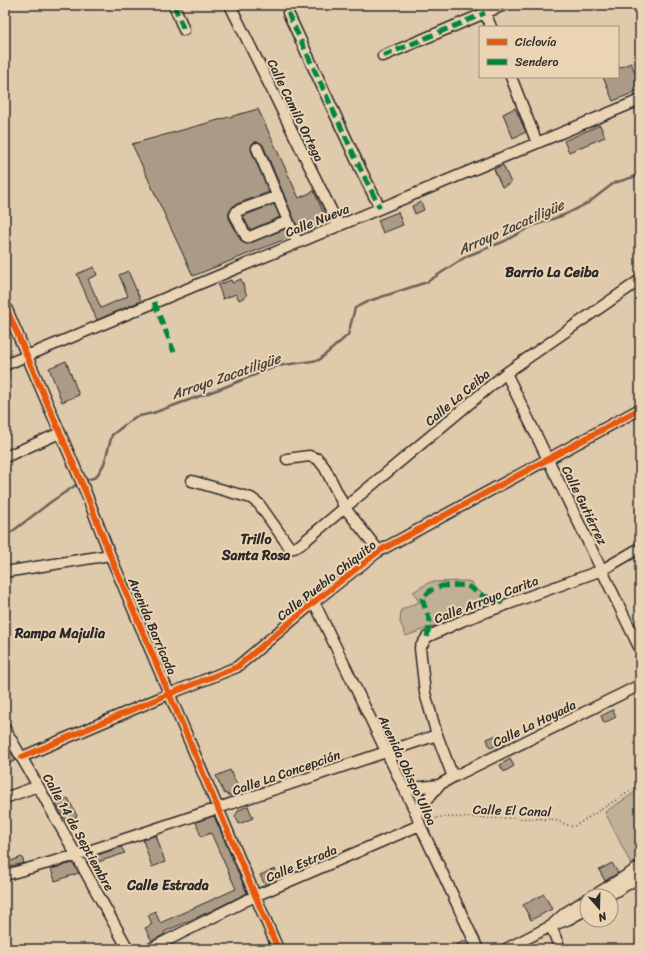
<svg xmlns="http://www.w3.org/2000/svg" width="645" height="954" font-family="Sriracha,sans-serif">
<style>
.green{fill:#c1af96;stroke:#766d60}
.lines{fill:none;stroke-linecap:round;stroke-linejoin:round}
.stream{stroke:#6b6359;stroke-width:2.5}
.building{fill:#ab9a86;stroke:#2b2b2b}
.minor-casing{stroke:#2b2b2b;stroke-width:13}
.path{stroke:#2b2b2b;stroke-width:1.5;stroke-dasharray:1 3;stroke-linecap:butt}
.minor{stroke:#ebd4b4;stroke-width:10}
.quiet{stroke:#00873e;stroke-width:5;stroke-dasharray:10 5;stroke-linecap:butt}
.cycleway-casing{stroke:#ebd4b4;stroke-width:8}
.cycleway{stroke:#e8590c;stroke-width:6}
.labels{text-anchor:middle;stroke-width:4;stroke-linejoin:round;paint-order:stroke}
.street-label{font-size:13px;fill:#2b2b2b;stroke:#ebd4b4}
.water-label{font-size:14px;font-style:italic;fill:#46423e;stroke:#ebd4b4}
.neighbourhood-label{font-size:14px;font-weight:bold;fill:#2b2b2b;stroke:#ebd4b4}
</style>
<rect width="100%" height="100%" fill="#e0caac"/>
<filter id="ink" filterUnits="userSpaceOnUse"><feTurbulence type="fractalNoise" baseFrequency=".025" numOctaves="2"/><feDisplacementMap in="SourceGraphic" scale="8" xChannelSelector="R" yChannelSelector="G"/><feConvolveMatrix kernelMatrix="1 2 1 2 8 2 1 2 1" color-interpolation-filters="sRGB"/></filter>
<g filter="url(#ink)">
<path class="green" d="M466,581L472,582L475,589L489,596L492,602L461,616L406,636L400,622L401,610L419,602L413,592L430,582Z
M640,789V859L631,864L605,812Z"/>
<g class="lines">
<path class="stream" d="M84,481L96,477L104,464L112,435L135,417L153,413L225,387L277,366L319,360L348,335L355,308L369,301L427,282L467,256L505,241L532,226L564,215L588,203L614,183L640,175
M5,537L52,501L79,483"/>
</g>
<path class="building" d="M631,63L640,84V90L613,101L603,77H618V68Z
M515,108L526,132L513,138L503,114Z
M258,109L299,198L314,191L327,221L300,233L263,145L261,143L255,142L252,144L251,150L269,192L234,205L229,212V218L241,241L246,244L285,229L288,238L193,276L132,144Z
M600,125L605,137L569,152L564,141Z
M503,165L511,183L502,187L494,169Z
M421,202L424,210L415,214L412,206Z
M274,204L280,217L250,230L243,216Z
M398,212L403,225L383,233L378,220Z
M94,267L97,275L88,279L101,308L128,296L119,275L128,271L141,301L97,320L77,274Z
M241,279L247,296L239,300L236,294L223,299L218,285L231,280L232,283Z
M66,361L79,395L62,402L49,368Z
M613,710L616,717L604,723L601,716Z
M499,734L503,743L490,748L487,739Z
M5,742L16,760L5,766Z
M510,759L514,766L504,772L500,765Z
M230,770L240,791L231,796L224,793L216,776Z
M68,798L77,816L66,821L56,804Z
M248,806L253,818L239,824L235,816L239,810Z
M214,816L247,893L211,911L164,932L165,934L152,941L145,928L152,924L148,915L155,911L160,923L236,889L211,833L201,837L196,822Z
M156,835L165,862L152,867L143,840Z
M121,847L125,853L89,865L86,859Z
M22,857L24,863L5,868V863Z
M73,863L79,873L55,881L51,869Z
M612,863L618,873L605,881L599,870Z
M275,869L280,878L265,885L260,875Z
M544,894L552,909L531,920L523,905Z
M466,940L471,949H448Z"/>
<g class="lines">
<g class="minor-casing">
<path id="minor" d="M174,5L184,30
M230,5L339,226
M288,13L360,168L380,208
M485,13L491,27
M383,56L504,5
M511,77L537,143
M257,148L297,242
M278,196L237,211L235,215L247,238L288,221
M5,305L86,493L110,555L278,949
M5,365L640,100
M506,373L640,649
M5,457L60,433
M287,459L309,456L318,459L325,468L345,508L379,551
M192,481L251,498L259,504L290,548H294L300,545L506,373L640,280
M5,572L110,555
M314,602L416,813L420,825L478,949
M5,729L38,786L128,949
M22,757L169,694L237,667L314,602L379,551L640,409
M453,777L437,735L425,693L420,648L427,637L464,620L602,570L640,548
M405,789L439,785L453,777L640,685
M5,798L38,786
M416,813L439,785
M5,875L77,855L437,735
M593,896L640,867
M608,896L640,877
M554,923L565,913L587,899
M551,926L560,949
M150,949L255,896L420,825
M506,949L551,926L569,919L587,909"/>
</g>
<path class="path" d="M429,821L439,817L552,819L573,827L640,785"/>
<use href="#minor" class="minor"/>
<path class="quiet" d="M174,5L184,30
M288,13L360,168L380,208
M383,56L485,13
M154,302L174,352
M427,637L430,621L422,599L431,590L442,586L466,585L483,596L498,600L505,605"/>
<g class="cycleway-casing">
<path id="cycleway" d="M5,305L86,493L110,555L278,949
M22,757L169,694L237,667L314,602L379,551L640,409"/>
</g>
<use href="#cycleway" class="cycleway"/>
</g>
</g>
<g class="labels">
<g class="street-label">
<text transform="translate(296 110) rotate(64)" y="5">Calle Camilo Ortega</text>
<text transform="translate(317 220) rotate(-22)" y="5">Calle Nueva</text>
<text transform="translate(457 397) rotate(-40)" y="5">Calle La Ceiba</text>
<text transform="translate(585 505) rotate(64)" y="5">Calle Gutiérrez</text>
<text transform="translate(326 580) rotate(-38)" y="5">Calle Pueblo Chiquito</text>
<text transform="translate(486 599) rotate(-21)" y="5">Calle Arroyo Carita</text>
<text transform="translate(153 626) rotate(67)" y="5">Avenida Barricada</text>
<text transform="translate(534 723) rotate(-26)" y="5">Calle La Hoyada</text>
<text transform="translate(408 770) rotate(65)" y="5">Avenida Obispo Ulloa</text>
<text transform="translate(286 772) rotate(-19)" y="5">Calle La Concepción</text>
<text transform="translate(512 810) rotate(2)" y="5">Calle El Canal</text>
<text transform="translate(79 832) rotate(61)" y="5">Calle 14 de Septiembre</text>
<text transform="translate(301 863) rotate(-23)" y="5">Calle Estrada</text>
</g>
<g class="water-label">
<text transform="translate(511 227) rotate(-24)" y="5">Arroyo Zacatiligüe</text>
<text transform="translate(226 376) rotate(-19)" y="5">Arroyo Zacatiligüe</text>
</g>
<g class="neighbourhood-label">
<text x="552" y="277">Barrio La Ceiba</text>
<text x="256" y="544">Trillo<tspan x="256" dy="16">Santa Rosa</tspan></text>
<text x="60" y="638">Rampa Majulia</text>
<text x="168" y="890">Calle Estrada</text>
</g>
</g>
<rect width="645" height="954" fill="none" stroke="#ebd4b4" stroke-width="20"/>
<rect x="10" y="10" width="625" height="934" fill="none" stroke="#2b2b2b" stroke-width="1.5" filter="url(#ink)"/>
<rect x="479" y="26" width="140" height="52" fill="#ebd4b4" stroke="#9e907d"/>
<rect x="487" y="39" width="20" height="6" fill="#e8590c" stroke="#9e907d"/>
<text x="515" y="46" font-size="12" fill="#2b2b2b">Ciclovía</text>
<rect x="487" y="59" width="20" height="6" fill="#00873e" stroke="#9e907d"/>
<text x="515" y="66" font-size="12" fill="#2b2b2b">Sendero</text>
<g transform="translate(599 908) rotate(160)"><circle r="19" fill="#ebd4b4" stroke="#9e907d"/>
<path d="M0-3L7 15L0 10L-7 15Z" fill="#2b2b2b"/>
<text y="-6" font-size="11" font-weight="bold" text-anchor="middle" fill="#2b2b2b">N</text>
</g>
</svg>
